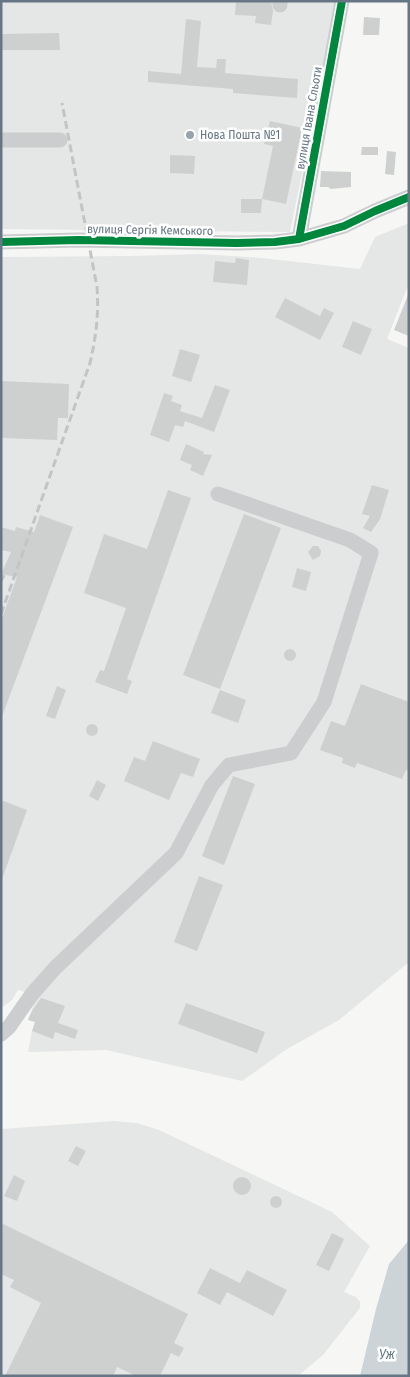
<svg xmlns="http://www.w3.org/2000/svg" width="410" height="1377" font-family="'Fira Sans Condensed',sans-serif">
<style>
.built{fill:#e5e6e6}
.water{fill:#ccd4d7}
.building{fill:#ced0d0}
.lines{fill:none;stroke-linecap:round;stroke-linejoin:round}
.minor{stroke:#cccdce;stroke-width:15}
.rail{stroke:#c2c4c5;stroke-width:3;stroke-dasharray:8 4;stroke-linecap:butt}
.cycleway-casing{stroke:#fff;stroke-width:11}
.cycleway{stroke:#00873e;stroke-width:8}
.poi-dot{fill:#98a3ac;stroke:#fff;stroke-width:2}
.labels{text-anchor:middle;stroke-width:5;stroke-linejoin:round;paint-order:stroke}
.street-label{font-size:12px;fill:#667685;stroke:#fff}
.poi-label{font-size:12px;fill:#667685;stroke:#fff;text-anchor:start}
.water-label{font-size:14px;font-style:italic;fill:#617881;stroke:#fff}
</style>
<rect width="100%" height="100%" fill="#f6f6f5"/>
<path class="built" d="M1,1H337L290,232L1,229Z
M409,223V283L387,339L409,348V962L339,1020L287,1049L242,1081L106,1050L28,1052L32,1031L35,1022L28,1020L37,996L18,990L12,1000L1,1008V257L133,256L199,254L262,258L360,269L375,237Z
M114,1121L137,1123L159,1130L332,1212L370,1246L344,1292L356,1297L360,1302V1308L323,1355L298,1376H1V1129Z"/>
<path class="water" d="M409,1240V1376H360L376,1309L389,1264Z"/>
<path class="building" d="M236,1H271L273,11L271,25L255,23L256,16L235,15Z
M364,17L380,18L379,35H363Z
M186,19L201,21L197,67L216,68L217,59H226L225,73L298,79L297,98L233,93V89L148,82V71L181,74Z
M59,33L60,50H1V34Z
M270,121L302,128L286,204L262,199L273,146L264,144Z
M362,147H378V155H361Z
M387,151L396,152L394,175L385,174Z
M170,155L195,156L194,174L170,173Z
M321,171L351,172V187L331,189L328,187H320Z
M241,199H262L261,213H241Z
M236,258L249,260L247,285L213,282L215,261L235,263Z
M408,295L409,296V336L394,330Z
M285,298L320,316L324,308L334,313L320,340L275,317Z
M353,321L372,329L361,355L342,347Z
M180,349L200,355L191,382L172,376Z
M1,381L69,384L68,418H58L57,440L1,438Z
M215,385L230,390L214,432L185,421L183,427L175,425L169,442L150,435L164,393L173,396L171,401L182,405L180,411L202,418Z
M186,444L204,452L203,454L212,455L203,476L190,470L192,465L180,460Z
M372,485L389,490L380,519L371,532L363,528L370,516L362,514Z
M168,490L191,498L127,679L132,681L127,694L95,682L100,670L104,671L126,608L84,593L104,534L147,549Z
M244,514L281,528L220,689L183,675Z
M40,515L73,527L1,719V621L17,577L1,574L11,552L1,550V527L15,531L16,527L34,532Z
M313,546H318L321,551L320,556L313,560L308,552Z
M297,568L311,572L306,591L292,587Z
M284 655a6 6 0 1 1 12 0a6 6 0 1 1-12 0Z
M361,684L409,702V771L406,770L402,779L357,763L355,768L342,763L343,758L320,750L331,721L345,726Z
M57,686L66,690L55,719L46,716Z
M220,690L246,700L238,723L211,713Z
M86 730a6 6 0 1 1 12 0a6 6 0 1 1-12 0Z
M153,741L200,759L193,777L181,773L169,800L124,781L134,757L145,761Z
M233,776L255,784L224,865L202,856Z
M97,780L106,785L98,801L89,796Z
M1,800L27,810L2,879L1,878Z
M199,876L223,885L197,951L174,942Z
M41,998L65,1006L58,1023L78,1030L75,1039L55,1032L53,1039L32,1031L35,1022L28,1020L32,1011Z
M186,1003L265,1032L257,1053L178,1024Z
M76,1146L86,1151L78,1166L68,1161Z
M14,1175L25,1181L17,1201L4,1196Z
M233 1186a9 9 0 1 1 18 0a9 9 0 1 1-18 0Z
M270 1202a6 6 0 1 1 12 0a6 6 0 1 1-12 0Z
M1,1223L188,1314L174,1343L184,1348L179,1357L171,1353L160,1376H136L117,1367L113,1376H5L41,1303L10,1287L14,1280L1,1274Z
M332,1233L344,1239L329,1271L316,1265Z
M210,1268L240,1283L247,1270L287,1290L273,1316L227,1292L220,1305L197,1293Z"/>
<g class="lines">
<path class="minor" d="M280,1V5
M1,140H60
M299,239L342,1
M1,242L78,240L237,243L275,242L299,239L344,226L375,211L409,197
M1,1034L9,1027L32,994L55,968L176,853L212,785L229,765L291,753L324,702L371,553L350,540L218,494"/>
<path class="rail" d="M1,581L4,575
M1,614L90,363C96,337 99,314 97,287L62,103"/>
<g class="cycleway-casing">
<path id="cycleway" d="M299,239L342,1
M1,242L78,240L237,243L275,242L299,239L344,226L375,211L409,197"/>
</g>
<use href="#cycleway" class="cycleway"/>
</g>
<circle class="poi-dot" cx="190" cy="135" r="5"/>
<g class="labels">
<g class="street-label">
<text transform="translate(309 118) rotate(-80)" y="4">вулиця Івана Сльоти</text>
<text transform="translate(150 230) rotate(1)" y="4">вулиця Сергія Кемського</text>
</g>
<g class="poi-label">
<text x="200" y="139">Нова Пошта №1</text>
</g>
<g class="water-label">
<text x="387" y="1359">Уж</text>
</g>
</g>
<rect width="410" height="1377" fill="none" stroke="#667685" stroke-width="5"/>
</svg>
